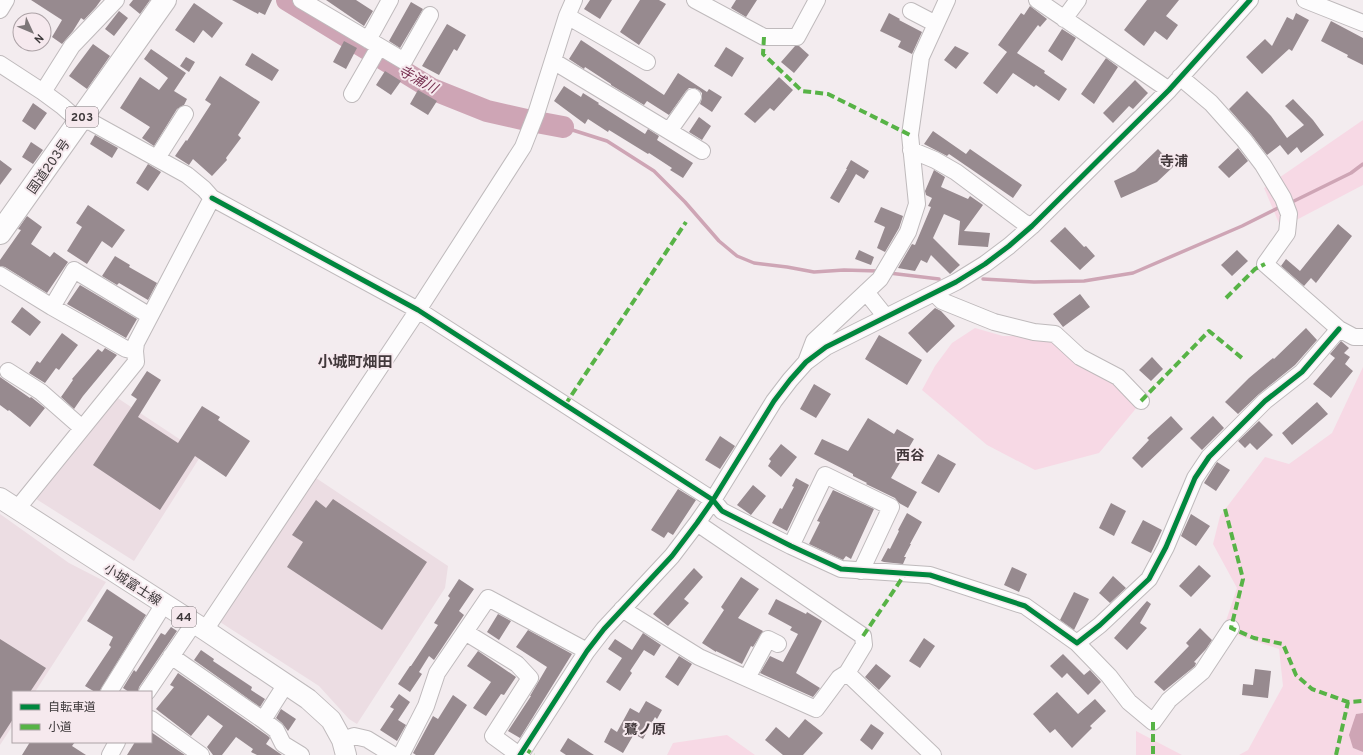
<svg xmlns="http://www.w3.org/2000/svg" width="1363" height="755" font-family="Overpass,'Noto Sans JP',sans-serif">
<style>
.built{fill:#ecdde3}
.green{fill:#f7d9e5}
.water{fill:#cea5b5}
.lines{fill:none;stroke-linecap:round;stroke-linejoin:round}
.stream{stroke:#cea5b5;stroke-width:3.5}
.river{stroke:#cea5b5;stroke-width:22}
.building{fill:#978a8f}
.minor-casing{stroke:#bfbabc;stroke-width:18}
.major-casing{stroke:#bfbabc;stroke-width:22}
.highway-casing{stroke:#bfbabc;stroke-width:24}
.minor{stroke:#fdfcfd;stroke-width:16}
.major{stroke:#fdfcfd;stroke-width:20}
.highway{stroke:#fdfcfd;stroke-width:22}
.quiet{stroke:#57b346;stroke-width:4;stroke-dasharray:8 4;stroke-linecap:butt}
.cycleway-casing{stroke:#f6e9ee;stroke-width:8}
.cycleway{stroke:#00873e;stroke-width:5}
.labels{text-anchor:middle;stroke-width:4;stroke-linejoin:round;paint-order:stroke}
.shield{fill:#f6e9ee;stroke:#746d70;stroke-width:1}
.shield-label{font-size:12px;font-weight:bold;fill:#3d383a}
.street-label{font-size:13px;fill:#3d383a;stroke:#f6e9ee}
.water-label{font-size:14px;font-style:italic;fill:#783252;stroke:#f6e9ee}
.neighbourhood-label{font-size:14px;font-weight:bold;fill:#42383b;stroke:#f6e9ee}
.quarter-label{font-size:15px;font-weight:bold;fill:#42383b;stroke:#f6e9ee}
</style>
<rect width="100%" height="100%" fill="#f3ecef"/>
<path class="built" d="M116,397L202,454L134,561L33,497Z
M316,478L448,566L445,588L357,724L349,719L319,686L220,622Z
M0,514L69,563L106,582L35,692H13V725L0,745Z"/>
<path class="green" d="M1363,120V185L1281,228L1264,188Z
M975,328L1003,336H1063L1138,406L1099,453L1035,470L987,445L922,390L935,366L952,343Z
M1363,367V713L1356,714L1353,748L1363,752V755H1239L1248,750L1283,686L1279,649L1223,630L1237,588L1213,544L1220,516L1265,457L1289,464L1332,433Z
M1136,731L1182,755H1136Z
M727,735L755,755H667L673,743Z"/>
<path class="water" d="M1363,713V752L1353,748L1349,735L1356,714Z"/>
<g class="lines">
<path class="stream" d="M563,127L607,141L654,171L685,202L719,241L737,256L754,263L787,267L814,272L844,270L878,271
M1290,203L1351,173L1363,164
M889,273L939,279
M983,279L1034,282L1084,281L1133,273L1242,226L1282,206"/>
<path class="river" d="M287,0L432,89L487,111L531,121L563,127"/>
</g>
<path class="building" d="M31,0H101L96,7L84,20L81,18L73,31L62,44L52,37L62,20Z
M133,0H150L140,14L129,5Z
M232,0H272L265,15L259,12L258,14Z
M326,0H356L373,11L364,26Z
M590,0H612L600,19L584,9Z
M640,0H659L666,4L639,45L620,32Z
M736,0H757L746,17L731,8Z
M1147,0H1179L1166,16L1178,25L1167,40L1155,31L1144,46L1124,30Z
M411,2L423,9L400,48L389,41Z
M194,3L223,23L212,38L203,30L194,43L175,30Z
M1030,6L1047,19L1040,27L1038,25L1017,53L1045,71L1044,73L1067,89L1059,101L1036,85L1034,87L1013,73L997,94L983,83L1007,52L998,45L1021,13L1024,15Z
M119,11L128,18L114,36L105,29Z
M889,13L900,19L899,20L922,32L912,54L898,47L901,41L880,31Z
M1296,13L1309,20L1292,51L1289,49L1262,74L1246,57L1265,39L1272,46L1287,17L1293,20Z
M1331,21L1363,38V65L1347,57L1348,55L1321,41Z
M447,24L466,35L457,51L454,49L439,75L422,66Z
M1062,29L1076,38L1062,61L1048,51Z
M581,40L664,95L678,73L707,92L709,89L722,97L712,112L700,104L702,98V93L699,90L694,88H689L686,91L669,115L647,101L644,105L611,85V84L585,67L584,69L569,59Z
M344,41L357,48L346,69L333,62Z
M93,44L110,56L87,89L69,76Z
M795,46H799L809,55L794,73L781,62Z
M955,46L969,53L956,69L944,60Z
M726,47L744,58L732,77L714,66Z
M151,49L186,73L174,91L187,99L184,105L177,109L154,146L142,138L150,127L120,108L140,77L159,90L168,78L144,59Z
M252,53L279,70L272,81L245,65Z
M186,57L195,62L189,72L180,66Z
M1106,58L1118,67L1094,104L1081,94Z
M385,71L401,81L391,95L376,85Z
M220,76L260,102L238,135L241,138L226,158L227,160L212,176L193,159L189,165L175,156L186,140L187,141L211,104L205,100Z
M779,77L793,90L774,111L770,108L755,123L744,114Z
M1135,80L1148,93L1133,109L1129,106L1113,123L1103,113Z
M564,86L581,97L583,93L599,103L598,104L645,134L648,129L659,136L657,140L693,163L683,178L670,170L672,168L649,153L648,154L609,130L608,132L588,119L585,124L554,101Z
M418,90L437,101L428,115L410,104Z
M1247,91L1271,116L1287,138L1304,125L1285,106L1293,99L1313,120L1324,135L1301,153L1297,147L1288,155L1280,145L1267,155L1251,134L1229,109Z
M33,103L47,113L35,130L22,121Z
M699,117L711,126L702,140L689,132Z
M933,131L966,154L970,149L1022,185L1013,198L949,154L947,156L924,144Z
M95,135L118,148L112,158L90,144Z
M31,142L43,150L33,164L22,157Z
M1238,148L1248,161L1229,178L1218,167Z
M1158,149L1174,166L1157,182L1121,198L1114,181L1135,171Z
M0,160L12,169L0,185Z
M851,160L869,171L864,179L856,174L839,203L830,198L847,169H846Z
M148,164L161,172L148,191L136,183Z
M934,170L945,177L941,187L968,199L970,196L983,205L964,231L990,233L988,247L958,245L960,221L944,214L933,238L960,265L950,274L931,255L927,263L921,260L915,271L898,268L912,244L915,245L931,207L928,206L932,198L926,195L925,191Z
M88,205L125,230L112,248L102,241L87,264L67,251L82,227L76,223Z
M881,207L903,216L899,228L885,252L877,248L885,227L874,222Z
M27,216L42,227L31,244L50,257L54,252L68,262L47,293L5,267L0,266V260L21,230L18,229Z
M1338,224L1352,236L1316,283L1311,278L1304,286L1281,266L1286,259L1300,271Z
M1065,227L1084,247L1086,246L1095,256L1080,270L1050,241Z
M859,250L874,257L871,265L855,259Z
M1237,250L1248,261L1232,276L1221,265Z
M115,256L130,265L129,267L157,283L148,300L119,283L117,285L102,276Z
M80,285L137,319L126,338L67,304Z
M1080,294L1090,307L1063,327L1053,314Z
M22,307L41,322L30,336L11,322Z
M935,308L941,311L955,326L927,353L908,333Z
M1306,328L1317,340L1295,365L1259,394L1238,414L1225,402L1249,378L1273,358L1274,359Z
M62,333L78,345L59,370L56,368L45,383L29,373L37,361L40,363Z
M879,335L922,360L907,385L865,359Z
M1341,341L1349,348L1344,353L1350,357L1345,364L1353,371L1331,398L1313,384L1335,358L1330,354Z
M105,348L117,355L83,396L74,409L61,397L73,380L72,379L98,349L102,352Z
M1152,357L1163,369L1151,381L1139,370Z
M147,371L161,380L138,417L178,443L202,406L220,417L218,420L250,441L226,477L195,456L160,510L93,465L137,399L131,395Z
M0,377L30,398L31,397L45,408L30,427L9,410L8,411L0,405Z
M814,384L831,394L816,418L800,409Z
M1317,402L1328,414L1292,445L1282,433Z
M1171,416L1183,429L1142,468L1132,458L1149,440L1147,438Z
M1213,416L1224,428L1202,450L1190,438Z
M868,418L894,434L897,429L914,439L891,478L917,492L908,508L899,503L895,498L866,484L867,483L853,476V474L814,454L822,439L848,451Z
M1259,421L1273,435L1257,450L1250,443L1245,448L1238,441Z
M720,436L735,446L720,469L705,460Z
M781,444L797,457L781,477L768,466L771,461L769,459Z
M938,454L956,464L939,493L921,483Z
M1217,462L1230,470L1216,491L1204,483Z
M796,478L809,485L787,531L772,523L780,508L782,509L794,487L792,486Z
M753,485L766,496L751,515L737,505Z
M678,489L696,500L673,535L668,532L664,538L651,530Z
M833,490L874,509L851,559L846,556L843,560L809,544L820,522L817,521Z
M333,499L427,562L382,630L287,567L303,542L292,535L316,500L326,508Z
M1111,503L1126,511L1114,536L1099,528Z
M907,513L922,522L910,544H911L904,557H906L903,564L884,562L881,561L888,548L890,549L899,531L898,530Z
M1191,514L1210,526L1196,546L1181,536Z
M1143,520L1162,530L1151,553L1131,543Z
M1199,565L1211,576L1191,597L1179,586Z
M1012,567L1027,574L1019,592L1004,585Z
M694,568L703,577L684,599L689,603L668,626L653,614Z
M1113,576L1126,588L1110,603L1099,593Z
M741,577L759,589L738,618L763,631L753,647L751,646L742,664L716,651V652L702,643L724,610L721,607Z
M459,579L474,589L459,611L464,615L434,660L429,656L419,672L422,674L410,692L398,684L410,666H411L438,625L434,623L450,598L448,596Z
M107,589L146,615L99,692H95L85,686L111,647L109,645L113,637L87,621Z
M1074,592L1089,599L1074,630L1060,620Z
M776,599L806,614L807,612L822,621L796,673L820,688L813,697L760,673L770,656L783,662L798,634L790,630L792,627L768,614Z
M1147,601L1151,604L1140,623L1147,628L1127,650L1114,638Z
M498,614L511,621L499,640L487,632Z
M171,627L177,631L139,687L138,692H129L123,688L134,670L136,672L161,633L165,635Z
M1200,628L1212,640L1206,649L1194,662L1196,663L1195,666L1164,691L1154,682L1189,646L1186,643Z
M528,630L572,654L520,738L508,731L531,696H530L547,667L516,647Z
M643,633L661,645L654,656L644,650L630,671L632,673L620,691L606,682L622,658L608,649L615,639L632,650Z
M924,638L935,646L920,668L909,661Z
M0,639L46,668L30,692H13V719L0,739Z
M201,650L214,659L213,661L252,687L251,690L265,699L260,707L194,660Z
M478,651L516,677L504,695L501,694L486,716L473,708L491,682L467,666Z
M1063,654L1084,675L1090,670L1101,682L1088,695L1067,673L1062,678L1050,666Z
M679,656L692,664L678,686L665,677Z
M876,664L891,676L879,690L865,677Z
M1255,669L1271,671L1268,698L1242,695L1243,684L1253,685Z
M178,673L268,736L270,738L266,744L282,755H257L251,752L253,749L236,737L222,755H213L207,747L223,726L208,715L191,736L156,709L174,687L170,685Z
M1057,692L1078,714L1095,699L1106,711L1090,726L1092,728L1072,748L1055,729L1050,733L1033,714Z
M399,694L410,702L398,720L406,725L397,741L380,730L394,709L390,707Z
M453,695L467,705L434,755H416L413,753L433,716L438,719Z
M646,701L662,710L657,719L655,717L643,739L634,734L623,753L604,742L611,728L617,732L630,708L639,713Z
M281,709L296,719L288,731L282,723L276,718Z
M805,719L823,733L803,755H783L765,740L776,727L789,738Z
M871,724L884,733L872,750L860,740Z
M151,732L170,745L185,755H127L135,742H151Z
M568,738L594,755H566L560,751Z
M30,742H75L72,746L86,755H22Z"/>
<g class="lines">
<g class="minor-casing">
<path id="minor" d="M301,0L404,61L430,15
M695,0L764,37H797L817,0
M1037,0L1169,90
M1305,0L1363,23
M0,10L6,0
M911,11L936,24
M567,16L647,62
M1064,19L1078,0
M368,40L390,0
M553,61L702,151
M0,64L43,92L62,106L79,121L91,122L187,175L204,189L212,198L136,343L135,351L136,362L17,509
M1180,77L1211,103L1244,140L1263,165L1283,198L1289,214L1287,233L1265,264L1339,329L1354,337H1363
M43,92L72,46L116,0
M352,94L379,47
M669,131L693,97
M911,150L935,160L956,172L1023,222L1032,226
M157,158L185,114
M212,198L418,310L713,500L722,511L791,546L841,569L930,575L1025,606L1077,643L1100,625L1149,579L1166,547L1195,478L1209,457L1265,401L1302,372L1339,329
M0,275L52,307L126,349L135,351
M866,292L886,317
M934,293L942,301L994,322L1034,332L1055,334L1080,357L1118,377L1141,401
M52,307L74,270L150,316
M806,362L814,341L880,279L908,232L917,204L910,135L921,57L947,0
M8,371L41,392L82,428
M697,523L863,636L864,645L847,673L933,755
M791,546L825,475L891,507L861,571
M622,609L699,657L816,709L839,678L847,673
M205,630L418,310L523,147L536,114L567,16L574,0
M465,632L517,664L530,678L493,736L519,755
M1077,643L1109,676L1129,702L1153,722L1169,700L1202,672L1231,628
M171,656L263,720L276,730L283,744L301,755
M747,678L768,639L778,644
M109,692L164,604
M147,692L194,623
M151,719L201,755
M263,720L286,684
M342,740L354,736L367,739L393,755
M110,755L117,742
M401,755L426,706L437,673L488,598L587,651
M520,755L587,651L604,629L672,556L697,523L713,500L774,401L790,380L806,362L826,347L956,282L985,264L1009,246L1032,226L1169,90L1250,0"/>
</g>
<g class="major-casing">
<path id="major" d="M0,498L205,630L308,699L331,720L342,740L346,755"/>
</g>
<g class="highway-casing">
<path id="highway" d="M0,233L165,0"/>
</g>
<use href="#minor" class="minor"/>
<use href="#major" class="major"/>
<use href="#highway" class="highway"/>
<path class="quiet" d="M764,37L763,54L802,91L828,94L910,135
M1226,298L1255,269L1265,264
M1141,401L1209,331L1242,358
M565,405L686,222
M1225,509L1243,579L1231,628L1254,638L1283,644L1296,675L1312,689L1348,702L1363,701
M863,636L905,574
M1153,722V755
M524,748L534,755
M1336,755L1348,702"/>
<g class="cycleway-casing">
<path id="cycleway" d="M212,198L418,310L713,500L722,511L791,546L841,569L930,575L1025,606L1077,643L1100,625L1149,579L1166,547L1195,478L1209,457L1265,401L1302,372L1339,329
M520,755L587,651L604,629L672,556L697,523L713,500L774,401L790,380L806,362L826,347L956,282L985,264L1009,246L1032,226L1169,90L1250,0"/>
</g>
<use href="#cycleway" class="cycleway"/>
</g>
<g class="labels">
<g class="shield">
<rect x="66" y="107" width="32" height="20" rx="3"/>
<rect x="172" y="607" width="24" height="20" rx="3"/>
</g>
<g class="shield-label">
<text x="82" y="121">203</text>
<text x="184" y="621">44</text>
</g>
<g class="street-label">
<text transform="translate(48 166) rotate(-55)" y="5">国道203号</text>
<text transform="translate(133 584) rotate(33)" y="5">小城富士線</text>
</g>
<g class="water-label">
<text transform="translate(418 79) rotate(29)" y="5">寺浦川</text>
</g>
<g class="neighbourhood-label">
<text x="1174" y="166">寺浦</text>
<text x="910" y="460">西谷</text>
<text x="645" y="734">鷺ノ原</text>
</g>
<g class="quarter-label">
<text x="355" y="367">小城町畑田</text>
</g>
</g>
<rect x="12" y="691" width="140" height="52" fill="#f6e9ee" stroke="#aca2a6"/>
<rect x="20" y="704" width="20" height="6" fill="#00873e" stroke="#aca2a6"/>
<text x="48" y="711" font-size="12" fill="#3d383a">自転車道</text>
<rect x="20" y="724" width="20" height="6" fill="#57b346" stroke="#aca2a6"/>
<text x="48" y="731" font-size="12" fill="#3d383a">小道</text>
<g transform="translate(32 32) rotate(134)"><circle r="19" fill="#f6e9ee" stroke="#aca2a6"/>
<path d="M0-3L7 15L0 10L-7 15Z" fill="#7d7779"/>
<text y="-6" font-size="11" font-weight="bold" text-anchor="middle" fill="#3d383a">N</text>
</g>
</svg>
